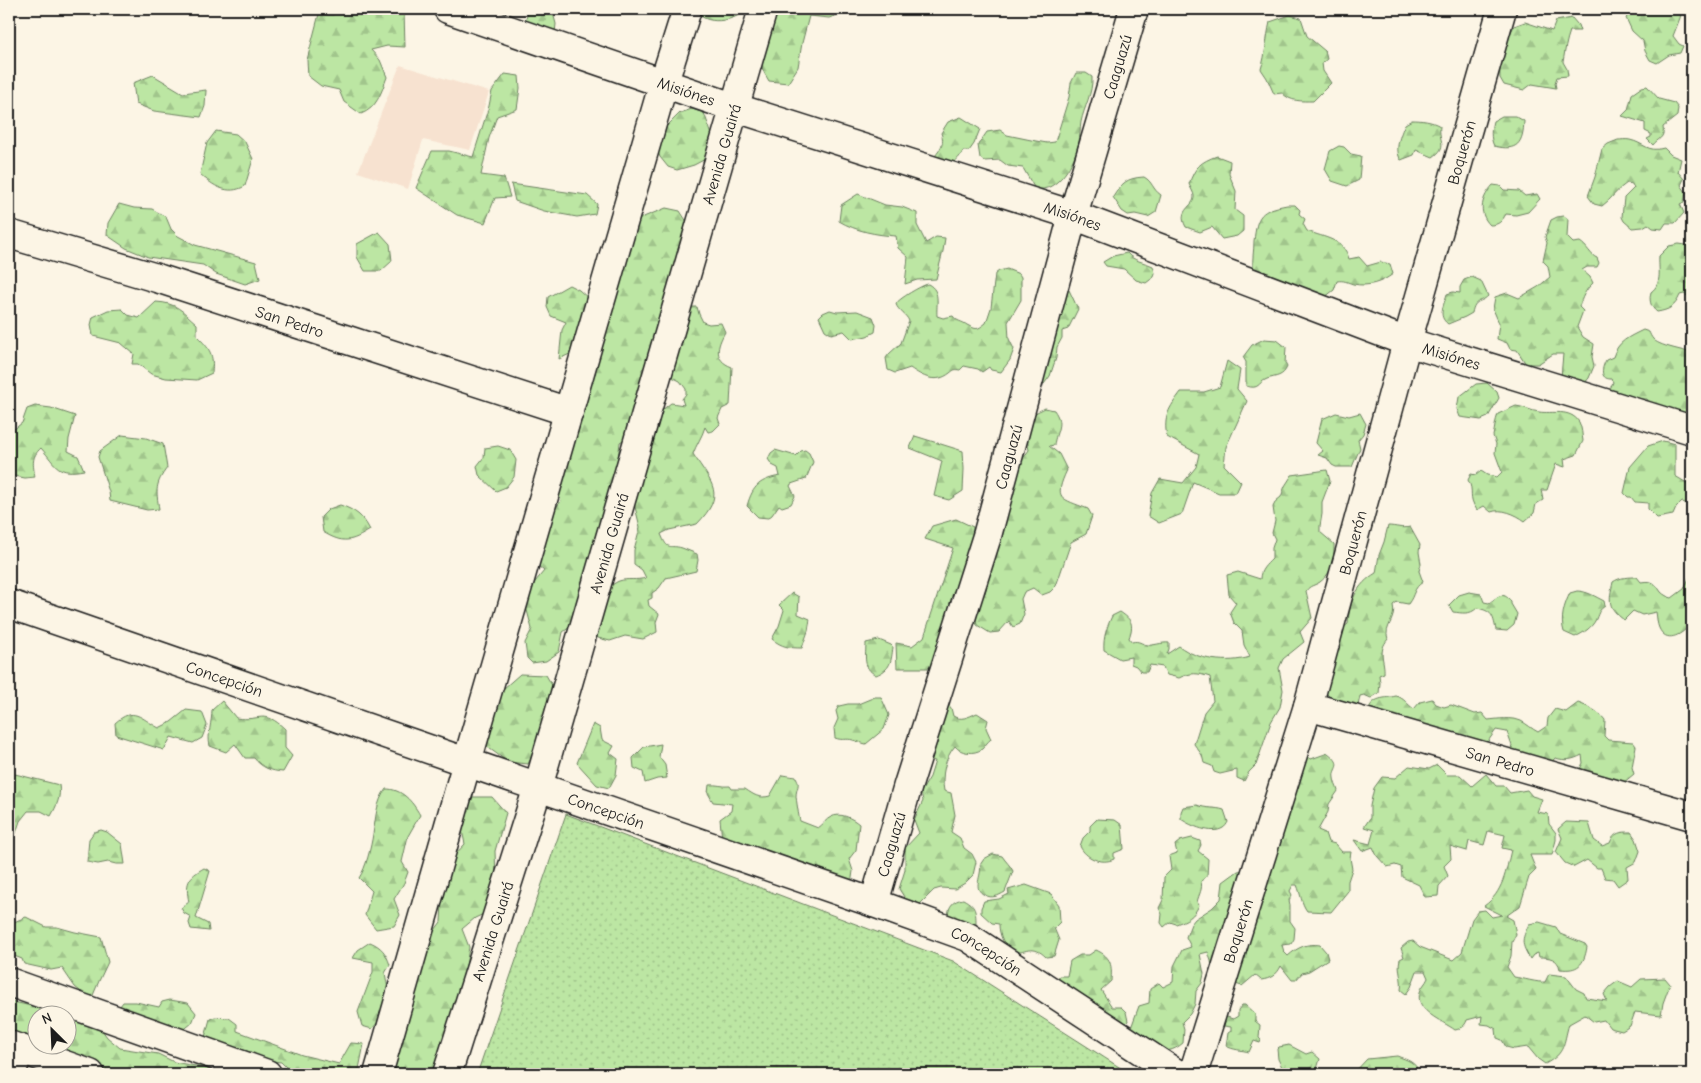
<svg xmlns="http://www.w3.org/2000/svg" width="1701" height="1083" font-family="'Comic Neue',sans-serif">
<style>
.built{fill:#f7e2d0}
.forest{fill:url(#forest-firs);stroke:#6c8160;fill-rule:evenodd}
.park{fill:url(#park-dots);stroke:#6c8160}
.lines{fill:none;stroke-linecap:round;stroke-linejoin:round}
.street-casing{stroke:#1c1c1c;stroke-width:31}
.street{stroke:#fcf5e5;stroke-width:28}
.labels{text-anchor:middle;stroke-width:4;stroke-linejoin:round;paint-order:stroke}
.street-label{font-size:16px;fill:#1c1c1c;stroke:#fcf5e5}
</style>
<defs>
<pattern id="forest-firs" width="22" height="20" patternUnits="userSpaceOnUse" patternTransform="scale(1.25)"><rect width="22" height="20" fill="#bce6a3"/><path d="M5 1l3.5 6h-7zM16 11l3.5 6h-7z" fill="#a1c58c"/></pattern>
<pattern id="park-dots" width="8" height="8" patternUnits="userSpaceOnUse" patternTransform="scale(1.25)"><rect width="8" height="8" fill="#bce6a3"/><path d="M2 2h.1M6 6h.1" fill="none" stroke="#a1c58c" stroke-width="1.8" stroke-linecap="round"/></pattern>
</defs>
<rect width="100%" height="100%" fill="#fcf5e5"/>
<filter id="ink" filterUnits="userSpaceOnUse"><feTurbulence type="fractalNoise" baseFrequency=".02" numOctaves="2"/><feDisplacementMap in="SourceGraphic" scale="10" xChannelSelector="R" yChannelSelector="G"/><feConvolveMatrix kernelMatrix="1 2 1 2 8 2 1 2 1" color-interpolation-filters="sRGB"/></filter>
<g filter="url(#ink)">
<path class="built" d="M400,65L489,92L470,150L423,140L408,189L358,172Z"/>
<path class="forest" d="M341,9H401L404,11L405,47L387,46L371,50L380,60L387,77C381,93 377,108 361,114L344,102L339,90L321,86L308,76L307,60L319,14L333,15Z
M530,9H552L556,24L555,33L524,35L525,20Z
M694,9H747C734,22 705,27 694,9Z
M779,9H844L843,13L829,18L809,16L802,43L798,67L788,83L769,81C767,77 763,72 762,67C757,52 775,23 779,9Z
M1633,9H1682L1680,18L1673,36L1679,44L1683,46L1680,53L1669,55L1657,63L1650,60L1645,51L1643,41L1632,31L1626,18L1633,11Z
M1290,15L1301,18L1307,36L1325,51L1327,59L1322,63L1323,71L1331,83L1313,101C1301,101 1291,102 1282,93L1274,94L1267,78L1261,69C1266,54 1266,39 1270,22Z
M1572,18L1578,25L1580,31H1570C1566,42 1565,51 1563,62L1567,69L1568,76L1557,77L1555,83L1556,88L1532,84L1524,90L1504,85L1500,78L1499,56L1514,26L1525,22L1552,31L1556,21Z
M1076,73H1086L1092,77C1093,93 1084,107 1081,122C1080,129 1080,136 1079,142C1075,162 1058,193 1035,189L1023,168L1008,166L1000,160L984,161L980,158L978,145L987,132L1000,130L1007,135L1036,141L1047,143L1055,142L1069,97L1071,83Z
M505,74L519,76L520,88L517,109L497,116L489,138L481,175L504,178L510,197L495,198L485,223L457,215L416,188L432,151H449L473,157L489,106L492,91Z
M153,75L183,93L206,90L205,106L201,117L154,111L136,104L133,83Z
M1647,86L1659,99L1674,103L1678,108L1677,116L1663,127C1665,139 1658,138 1653,145L1647,139L1651,137V134L1645,131V123L1622,116L1628,110L1632,94L1642,87Z
M692,109L704,113L715,143L711,156L694,165L677,170L668,167L660,157L656,147L659,134L680,113Z
M1502,116H1515L1524,121C1523,143 1518,152 1494,146C1490,138 1491,129 1493,121Z
M961,117L980,129L974,144L969,151H963C956,164 951,164 938,164L935,156C941,149 945,142 941,133L948,122Z
M1412,120C1421,120 1432,121 1440,126C1438,141 1449,146 1433,157L1416,150L1414,155L1401,160C1394,150 1400,135 1405,124Z
M216,131L236,134L245,142L253,159L245,186C228,196 213,186 200,174L207,143Z
M1618,140C1621,140 1626,139 1630,140C1644,143 1648,153 1664,148L1671,155L1681,159L1678,172L1684,179L1681,185L1686,192L1684,202L1680,204L1684,213L1675,223H1666L1662,229L1653,228L1648,224L1643,227L1632,228L1624,221L1622,217L1624,198L1634,188L1632,184L1627,183C1617,189 1612,199 1602,206L1594,204L1588,196L1595,177L1602,149L1608,144Z
M1339,146L1344,147L1351,154L1361,156L1359,180L1347,186L1332,181L1325,169L1330,151Z
M1217,156L1230,161L1229,174L1236,191L1235,210L1243,216V231L1237,236L1222,239L1212,227L1200,232L1186,227C1176,209 1195,207 1194,196C1194,193 1190,187 1189,184C1195,167 1200,162 1217,156Z
M1144,177C1153,182 1152,189 1161,195L1156,212L1148,217L1135,214L1128,215L1122,211L1113,197C1122,183 1126,178 1144,177Z
M511,184L587,195L597,204L595,214L577,217L544,211L515,201Z
M1493,185L1500,186L1504,190L1519,191L1525,196L1537,194L1540,199L1528,212L1516,215L1506,214C1502,221 1499,225 1490,225C1477,212 1482,197 1493,185Z
M858,194L885,205L902,207L917,213V225L926,243L936,237L945,238L943,251L936,279L917,280L905,284L908,257L898,248L896,236C876,235 856,231 839,221L841,205Z
M119,204L134,208L152,209L166,217L171,229L178,236L195,245L256,262L260,279L245,284L216,274L203,265L148,257L126,248L107,235L108,223Z
M1287,205H1295L1300,210L1299,214L1305,219L1303,224L1307,231C1325,238 1344,239 1349,259L1359,257L1367,266L1381,262L1390,264L1393,274C1381,283 1368,287 1353,284C1347,282 1344,280 1337,281L1334,290L1325,297L1253,269C1252,259 1254,251 1254,241C1257,215 1260,210 1287,205Z
M666,208L680,211L687,222L691,237L653,362L642,369C643,379 642,395 634,401L633,413L627,438L620,442L618,459L621,465L576,623L563,632L559,652L546,661L532,663L527,658L525,643L532,629L525,603L535,582L544,571L538,566L549,517L561,501L555,486L569,444L578,433L574,408L587,379L596,373L593,368L630,235L641,218Z
M1564,216L1568,219L1567,237L1573,243L1580,242C1587,246 1591,256 1597,258L1599,263L1597,267H1587L1582,270L1590,277L1593,283C1585,290 1582,298 1579,307L1583,311L1577,327L1583,337L1594,344L1592,357L1594,366L1589,378L1583,385L1561,377L1563,354H1553L1538,364H1526L1517,350L1510,349L1507,343L1497,339L1499,323L1493,309L1495,297L1507,293L1519,298L1538,287L1550,277L1548,266L1543,261L1547,243L1545,237L1551,220L1557,217Z
M379,232L390,244L392,261L381,271H365L357,257V244Z
M1679,244L1692,246V298L1684,294L1680,295C1675,307 1669,310 1657,312C1650,307 1649,299 1651,292C1663,283 1658,269 1659,256L1669,246Z
M1127,253C1135,262 1142,261 1153,266L1155,273L1154,277L1146,283L1136,280L1124,269L1106,266L1103,262L1113,256Z
M1007,269L1019,274L1021,277V300L1008,322L1009,339L1014,349L1010,360L1001,372L991,370L989,367L982,372L978,369L964,366L960,370C954,369 954,370 950,373C936,384 923,377 910,368L895,373L888,370L886,358L889,354L901,343L909,321C906,314 898,311 896,304C898,299 922,285 928,284C941,291 936,303 937,316L943,318L953,316C957,322 962,321 967,325C977,330 977,330 986,323L991,308L995,274L999,271Z
M1472,277L1481,281L1488,296C1480,304 1475,298 1472,313L1465,317L1448,324C1437,316 1444,305 1447,294L1453,292L1460,293V287L1464,280Z
M569,285L579,290L589,299L574,352L559,359L562,330L566,322L551,316L547,307L548,297Z
M1063,289L1069,290L1078,309L1068,329L1062,331V338L1057,347L1056,358L1050,376L1044,384L1038,380Z
M156,302C177,303 182,311 197,324V336C210,349 214,354 212,373L197,380L166,378L151,374L138,364H132L134,354L121,343L93,336L91,325L93,317L108,310L122,309L128,315L139,318Z
M689,307H697L699,314L703,322L709,324L721,323L725,332C717,346 713,360 732,367L730,405L722,409L718,418L720,424L713,431L708,432L705,427C702,437 696,445 693,454C713,485 726,494 697,524L669,530L661,534C668,552 669,544 682,548C687,550 692,552 697,554L698,560L696,571L666,578L659,588L652,593V598L648,600L649,606L659,614L656,622L657,632L643,639L625,636L610,641L598,638L593,628C598,612 601,588 619,581C628,578 636,581 646,578L642,570L634,564V550L640,527L633,499L642,478L643,468L657,414L671,403L684,405L682,399L686,394V389L680,381L668,375Z
M830,310L837,312L857,311L873,317L876,325L875,332L867,336L852,339L844,331L831,334L825,330L819,317L823,313Z
M1643,330L1649,332C1650,334 1651,337 1653,339C1658,346 1683,350 1692,353V415L1681,418L1651,405L1647,399L1612,400L1610,389L1613,382L1611,379C1599,379 1602,367 1606,360L1613,357C1618,341 1629,337 1643,330Z
M1264,339L1277,340L1286,347L1285,363L1287,367C1283,377 1276,376 1267,379C1257,383 1260,390 1246,386V362L1243,357L1252,345Z
M1227,361L1240,370L1237,389L1247,401L1226,447L1224,465L1241,482L1236,493H1219L1193,482L1182,514L1159,523L1148,516L1152,493L1160,479L1183,483L1196,467L1199,454L1167,437C1163,417 1169,408 1181,392H1204L1220,387Z
M1487,383L1497,392L1499,398L1488,417L1481,420L1460,417L1457,409L1459,397L1476,384Z
M35,406L51,408L75,416L69,439L68,451L78,456L84,470C57,475 57,466 41,448C31,457 33,464 35,477L25,478L9,475V433L22,423L27,409Z
M1516,406C1525,407 1531,411 1539,412C1552,414 1570,408 1579,422C1582,427 1582,436 1583,441L1576,455L1564,459L1565,467L1556,464L1547,490H1541L1543,500L1536,504L1534,513L1525,521C1516,514 1501,508 1491,512L1484,506L1477,510C1467,496 1475,492 1468,480L1471,474L1476,475L1481,471L1487,475L1497,477L1502,472L1495,453L1496,444L1493,436C1495,428 1495,422 1498,414Z
M1045,408L1054,410C1064,424 1056,430 1054,445L1049,446L1059,454L1067,470C1053,500 1061,498 1088,509L1092,516L1086,534L1071,542L1056,586L1050,592L1042,595L1033,588L1024,592L1021,599L1024,614L1020,624L1013,627L1009,621L999,632L990,633L977,625L975,616L978,599L985,593L988,582L974,571L1015,461L1024,457L1029,450C1026,441 1029,422 1035,414C1037,411 1042,410 1045,408Z
M1336,413L1349,416L1360,413L1366,424L1363,434L1358,440L1360,448L1352,467H1336L1332,465L1327,458L1318,455L1323,451L1316,443L1322,419Z
M122,435L146,438L163,444L167,468C155,484 156,490 159,509L147,510L110,501L109,492L98,457L100,451Z
M915,436L963,451L964,469L963,491L949,500L934,496L942,461L910,448Z
M1663,441L1675,444V476L1692,486V505L1682,502L1676,508L1673,515L1657,518L1648,509V503L1635,502L1631,497H1628L1624,493L1630,467L1648,446Z
M498,446L510,450L516,460L514,477L506,487L496,491L479,475L477,466L484,457L485,448Z
M775,450L796,456L801,451L805,450L809,453L813,462L806,479L791,484L790,486L795,496L791,504L782,507L779,505L772,515L768,518L758,517L747,506C753,485 760,480 780,476L778,468L772,465L768,459L771,453Z
M1327,470L1330,481L1322,502V514L1320,526V532L1334,544C1334,559 1333,572 1320,582C1314,586 1310,585 1306,591L1312,618L1300,632L1304,642L1283,659L1279,668L1283,690L1280,707L1271,722L1256,765L1249,772L1244,781L1237,778V770L1220,774L1214,772L1212,766L1204,763L1202,755L1194,744L1204,712L1213,701L1210,677C1198,673 1191,672 1179,678L1167,675L1163,667L1150,665L1147,672H1141L1136,666L1131,664V657L1120,659L1104,650C1103,637 1107,627 1112,616L1120,612C1132,620 1134,624 1129,638L1132,642C1139,640 1141,644 1148,645C1153,646 1162,642 1169,643V649L1167,654L1179,646C1197,660 1228,664 1250,657L1244,645L1242,631L1234,623L1230,612L1236,603L1229,595L1227,575L1238,572L1260,579C1260,570 1266,565 1272,559V548L1275,539L1272,533L1275,521L1273,507L1276,501L1281,497L1285,486L1292,475Z
M340,505C355,510 363,516 370,530C351,542 343,544 323,532L321,517L329,509Z
M956,519L973,527L972,542L937,653L929,668H897L896,643L912,646L924,637L953,548L925,539L932,526Z
M1388,526C1396,526 1402,529 1410,527L1420,545L1419,552L1421,564L1419,571L1423,582C1413,588 1415,595 1408,604L1397,602L1393,605C1397,620 1383,627 1388,639C1377,652 1385,660 1384,673L1379,675L1380,683L1379,693L1371,698L1364,695L1360,696L1358,706L1335,703L1320,686L1340,630L1348,624C1349,602 1357,584 1376,573L1379,555L1384,542Z
M1692,565V627L1689,626C1681,635 1666,644 1659,628C1657,624 1657,617 1656,612L1642,615L1633,611L1624,620C1607,607 1609,601 1613,582C1620,577 1629,577 1637,577L1641,582C1653,580 1655,583 1661,592C1664,595 1668,597 1672,598L1684,589L1690,576Z
M1577,591C1587,591 1596,597 1604,601L1605,606C1599,610 1599,612 1596,619C1592,628 1583,633 1575,637L1564,632C1560,619 1564,605 1570,593Z
M1469,592L1481,594L1484,602L1489,603C1499,596 1502,591 1511,601V604L1517,614L1514,625L1507,631L1496,630C1493,615 1492,611 1477,608C1470,615 1462,613 1453,612L1449,605L1459,595Z
M792,593L799,597L798,614L810,619L808,631L802,648C789,648 782,647 772,639L779,626L784,610L779,605Z
M879,640L891,645L893,647C891,662 891,669 876,675C862,668 866,656 866,643Z
M520,674L546,675L553,687L539,742L528,764L508,762L486,746L487,727L495,696Z
M1396,696C1403,697 1408,705 1414,709L1420,702L1432,699L1436,704L1444,707L1451,705L1475,714L1482,713L1488,720C1498,719 1511,717 1521,721C1527,724 1532,729 1538,732L1547,726L1548,718L1555,709L1566,712L1578,703C1589,707 1598,711 1605,720L1604,736L1608,740L1633,742L1636,746L1632,767L1634,774L1623,783L1579,771L1583,763L1582,755C1572,760 1566,761 1555,758L1549,765L1510,752L1512,746L1507,732L1496,730L1486,744L1368,711C1373,696 1384,699 1396,696Z
M875,697H881L889,715L884,729L866,744C861,743 857,741 853,740C846,738 843,741 835,738L834,728L838,719L836,711L839,706L848,704H858Z
M222,701L236,718C261,722 263,708 285,729V748L292,756L283,772C271,771 262,768 254,758H245L235,744L226,752L210,746C207,735 212,722 212,710Z
M948,704L951,708L953,716C961,721 968,717 977,713L988,720L986,728L991,739C987,742 985,746 982,749C974,755 960,753 955,746C945,757 941,776 944,791L951,793L955,815L951,832L960,838L964,848L972,854L976,862L973,875L965,883L955,889L941,888L934,890L920,904L906,900L899,889L905,870V848L919,833L914,820L923,801L921,792L930,777L935,761L929,760L927,752L938,743L932,734Z
M186,710L202,712L207,725L202,738L193,743L171,737L164,750L116,735L115,723C134,706 140,718 159,728L171,722Z
M593,724L600,728L602,740L614,746L610,753L618,759L616,775L609,788L597,785L577,763Z
M661,744L659,757L665,765L667,778L657,779L645,783L643,772L634,768L633,758L644,747Z
M1304,752L1311,759L1328,753C1345,766 1332,767 1334,778C1334,782 1337,787 1338,791L1329,804L1328,812L1318,830L1325,833L1328,842L1335,844L1342,852H1351L1350,858L1352,869L1348,881V891L1331,912L1307,911C1301,903 1301,894 1297,885H1293L1290,891L1292,895L1289,900L1290,905V921L1295,928L1294,939L1291,944L1282,945L1284,952L1288,956C1298,947 1307,943 1320,945L1326,952L1328,959L1309,971L1302,973L1296,980H1292L1281,966C1277,975 1270,979 1261,980L1255,975L1242,986L1225,981L1213,972L1211,961L1208,952L1200,954L1204,974L1202,983L1196,991L1195,1004L1190,1014L1182,1022L1184,1029L1183,1043C1163,1060 1148,1046 1128,1036L1139,1006L1149,1003L1150,989L1159,983L1163,987L1173,982L1174,966L1182,950L1191,947L1186,937L1191,924L1195,919L1212,908L1221,899L1223,882L1238,871L1245,870L1268,803L1266,792Z
M1437,765L1447,775H1460L1472,786L1486,774L1496,786H1504L1510,793L1527,790L1532,796L1542,799L1537,812L1548,814L1549,824L1556,833V840L1552,855H1530L1536,870L1529,877L1520,906L1506,916L1513,920L1516,934L1512,942L1511,956L1507,967L1514,977C1522,978 1538,983 1545,982L1549,974L1566,976L1576,989L1584,993L1586,998L1607,1001L1604,994L1610,987L1618,981L1632,987L1641,979L1665,978L1670,984L1663,1003L1661,1015L1635,1012L1630,1026L1622,1031L1610,1028L1604,1020L1594,1022L1585,1015L1569,1024C1563,1044 1566,1053 1545,1064L1538,1059L1528,1047L1514,1049L1506,1047L1502,1040L1497,1038L1496,1029L1489,1025L1481,1024L1482,1016L1467,1020C1465,1026 1461,1029 1455,1030C1443,1021 1414,1011 1420,992C1421,987 1426,983 1428,978L1425,971H1417L1411,987L1406,994L1401,990C1403,979 1397,970 1400,959L1404,957L1401,948L1408,942L1413,941L1420,947L1453,960L1462,952L1472,919L1478,911L1485,910L1492,917L1502,915L1484,906C1503,893 1506,871 1511,850L1502,848L1505,835L1488,831L1484,845L1469,841L1467,851L1450,846L1451,859L1444,866L1448,876L1439,886L1438,896L1425,897L1419,885L1402,877L1401,867L1395,865L1387,867L1377,856L1373,847L1362,851L1354,840L1370,844L1374,830L1364,827L1370,818V806L1374,788L1382,777L1395,778L1409,766L1429,769Z
M15,774L59,785C61,797 57,805 51,816L41,811H28L20,821L15,836L9,834V798Z
M782,775L796,777C801,785 796,788 796,796C796,798 799,818 800,821L818,828C823,825 826,819 831,817C840,812 852,818 859,824L856,850L849,859L853,871L851,885L722,840L720,819L731,811L732,804L713,802L708,793L709,785C717,784 723,787 730,786L732,789H745C754,795 759,799 770,796Z
M386,789C402,789 412,801 420,815L408,836L402,862L408,872L404,883L394,899L400,915L394,926L376,929L365,915L372,891L359,878C366,868 371,847 373,834C376,818 376,802 386,789Z
M470,797H492L506,813L495,851L496,879L503,905L475,918L462,929L469,947L464,980L439,1063L432,1074H378L396,1057L403,1042L393,1011L426,942L441,922L443,883L451,859L465,844L460,821Z
M1197,805C1206,809 1215,807 1224,810L1228,822C1227,824 1225,827 1223,828C1212,835 1191,826 1181,819V812L1183,807Z
M1097,819L1115,820L1122,825L1124,849L1114,853V859C1102,865 1085,858 1080,846L1083,838L1090,831V826Z
M1566,822L1589,823L1594,840L1602,846L1610,843C1614,832 1621,832 1631,832L1636,839L1640,851L1636,862L1627,867L1628,879L1618,886L1613,879L1605,878L1601,868H1597L1587,860L1574,867L1565,863L1556,852L1562,838L1558,829Z
M101,830L107,832L122,844L125,864H116L108,862L98,864L87,862L89,839L94,832Z
M1192,838L1200,841L1201,845L1198,851L1208,859L1207,876L1201,881C1203,889 1199,894 1197,902L1199,905C1194,917 1187,920 1176,924L1170,922L1164,927L1161,923L1162,914L1159,908L1163,900L1164,877L1171,870L1169,856L1177,853L1175,845L1180,841Z
M993,854L1002,856C1006,862 1010,865 1013,871L1005,892C998,896 992,899 985,895C971,889 983,875 980,865L984,859Z
M204,868L210,871L196,918L208,924L209,931L191,929L189,923L191,917L184,913L181,908L189,902C185,883 188,877 204,868Z
M1026,885L1051,894L1059,905L1060,922L1054,928L1059,940L1054,956L1046,957C1034,945 1027,951 1013,954C1004,946 999,935 999,924L992,923L981,913V908L984,901L999,899L1009,894L1008,890Z
M963,899C976,906 976,911 976,926L948,916C949,905 953,901 963,899Z
M26,917L46,927H57L75,932L101,937L108,962L99,981L91,1000L75,987L62,968L51,970L24,964L22,959L9,954V924Z
M1539,922L1556,927L1560,934L1585,944L1587,947C1584,965 1578,971 1560,969C1558,958 1549,957 1539,957L1538,953L1533,955L1530,959C1521,943 1521,941 1529,924Z
M370,942C382,947 386,953 390,965L385,973L389,994L387,1012L372,1029L362,1026L358,1012L373,972V962L353,958L358,950Z
M1096,950C1112,957 1112,966 1111,981L1101,990L1112,1007H1121L1126,1012L1128,1021L1122,1027L1056,985L1059,976H1067L1070,961L1080,955H1089Z
M170,1000L188,1003L196,1013L192,1023L181,1032L117,1010L123,1002H136L159,1007L162,1002Z
M9,1001L45,1009L52,1012L66,1009L92,1016L107,1037L120,1048L158,1054L174,1062L206,1068L214,1074H64L33,1069L25,1058L9,1052ZM38,1016H68V1046H38Z
M1242,1005H1245L1255,1014V1021L1260,1025L1259,1038L1261,1040L1260,1043L1254,1041L1249,1052C1242,1050 1233,1050 1226,1046L1228,1033L1231,1031V1027L1224,1026L1220,1023L1222,1018L1227,1017L1233,1019L1238,1016V1010Z
M215,1017L229,1018L237,1024V1031L302,1055L339,1064L351,1043L364,1044L358,1074H312L289,1070L281,1062L262,1060L251,1052L204,1041L210,1019Z
M1289,1045L1306,1054L1312,1052L1320,1059L1316,1072L1317,1074H1255L1264,1071L1273,1074L1282,1067L1278,1059L1277,1049L1279,1047Z
M1397,1056C1407,1060 1417,1062 1419,1074H1353L1367,1059Z"/>
<path class="park" d="M566,814L953,961L1130,1074H477Z"/>
<g class="lines">
<g class="street-casing">
<g id="street">
<path id="s1" d="M448,9L733,107L1073,215L1407,342L1692,430"/>
<path id="s2" d="M9,234L160,279L569,412"/>
<path id="s3" d="M9,604L874,903L968,937L1177,1074"/>
<path id="s4" d="M1308,706L1692,816"/>
<path id="s5" d="M874,903L908,785L987,536L1073,215L1134,9"/>
<path d="M9,982L267,1074"/>
<path d="M9,1045L90,1074"/>
<path d="M10,1074L21,1049"/>
<path d="M378,1074L467,762L664,82L687,9"/>
<path id="s6" d="M447,1074L538,787L763,9"/>
<path id="s7" d="M1193,1074L1308,706L1407,342L1502,9"/>
</g>
</g>
<use href="#street" class="street"/>
</g>
</g>
<g class="labels">
<g class="street-label">
<text dy="6" stroke="none"><textPath href="#s5" startOffset="871">Caaguazú</textPath></text>
<text dy="6" stroke="none"><textPath href="#s1" startOffset="252">Misiónes</textPath></text>
<text dy="6" stroke="none"><textPath href="#s6" startOffset="960">Avenida Guairá</textPath></text>
<text dy="6" stroke="none"><textPath href="#s7" startOffset="960">Boquerón</textPath></text>
<text dy="6" stroke="none"><textPath href="#s1" startOffset="658">Misiónes</textPath></text>
<text dy="6" stroke="none"><textPath href="#s2" startOffset="294">San Pedro</textPath></text>
<text dy="6" stroke="none"><textPath href="#s1" startOffset="1062">Misiónes</textPath></text>
<text dy="6" stroke="none"><textPath href="#s5" startOffset="466">Caaguazú</textPath></text>
<text dy="6" stroke="none"><textPath href="#s6" startOffset="555">Avenida Guairá</textPath></text>
<text dy="6" stroke="none"><textPath href="#s7" startOffset="555">Boquerón</textPath></text>
<text dy="6" stroke="none"><textPath href="#s3" startOffset="228">Concepción</textPath></text>
<text dy="6" stroke="none"><textPath href="#s4" startOffset="200">San Pedro</textPath></text>
<text dy="6" stroke="none"><textPath href="#s3" startOffset="632">Concepción</textPath></text>
<text dy="6" stroke="none"><textPath href="#s5" startOffset="61">Caaguazú</textPath></text>
<text dy="6" stroke="none"><textPath href="#s6" startOffset="150">Avenida Guairá</textPath></text>
<text dy="6" stroke="none"><textPath href="#s7" startOffset="150">Boquerón</textPath></text>
<text dy="6" stroke="none"><textPath href="#s3" startOffset="1038">Concepción</textPath></text>
</g>
</g>
<rect width="1701" height="1083" fill="none" stroke="#fcf5e5" stroke-width="30"/>
<rect x="15" y="15" width="1671" height="1053" fill="none" stroke="#1c1c1c" stroke-width="2" filter="url(#ink)"/>
<g transform="translate(52 1030) rotate(336)"><circle r="24" fill="#fcf5e5" stroke="#a29e95"/>
<path d="M0-4L9 19L0 12L-9 19Z" fill="#1c1c1c"/>
<text y="-8" font-size="14" font-weight="bold" text-anchor="middle" fill="#1c1c1c">N</text>
</g>
</svg>
